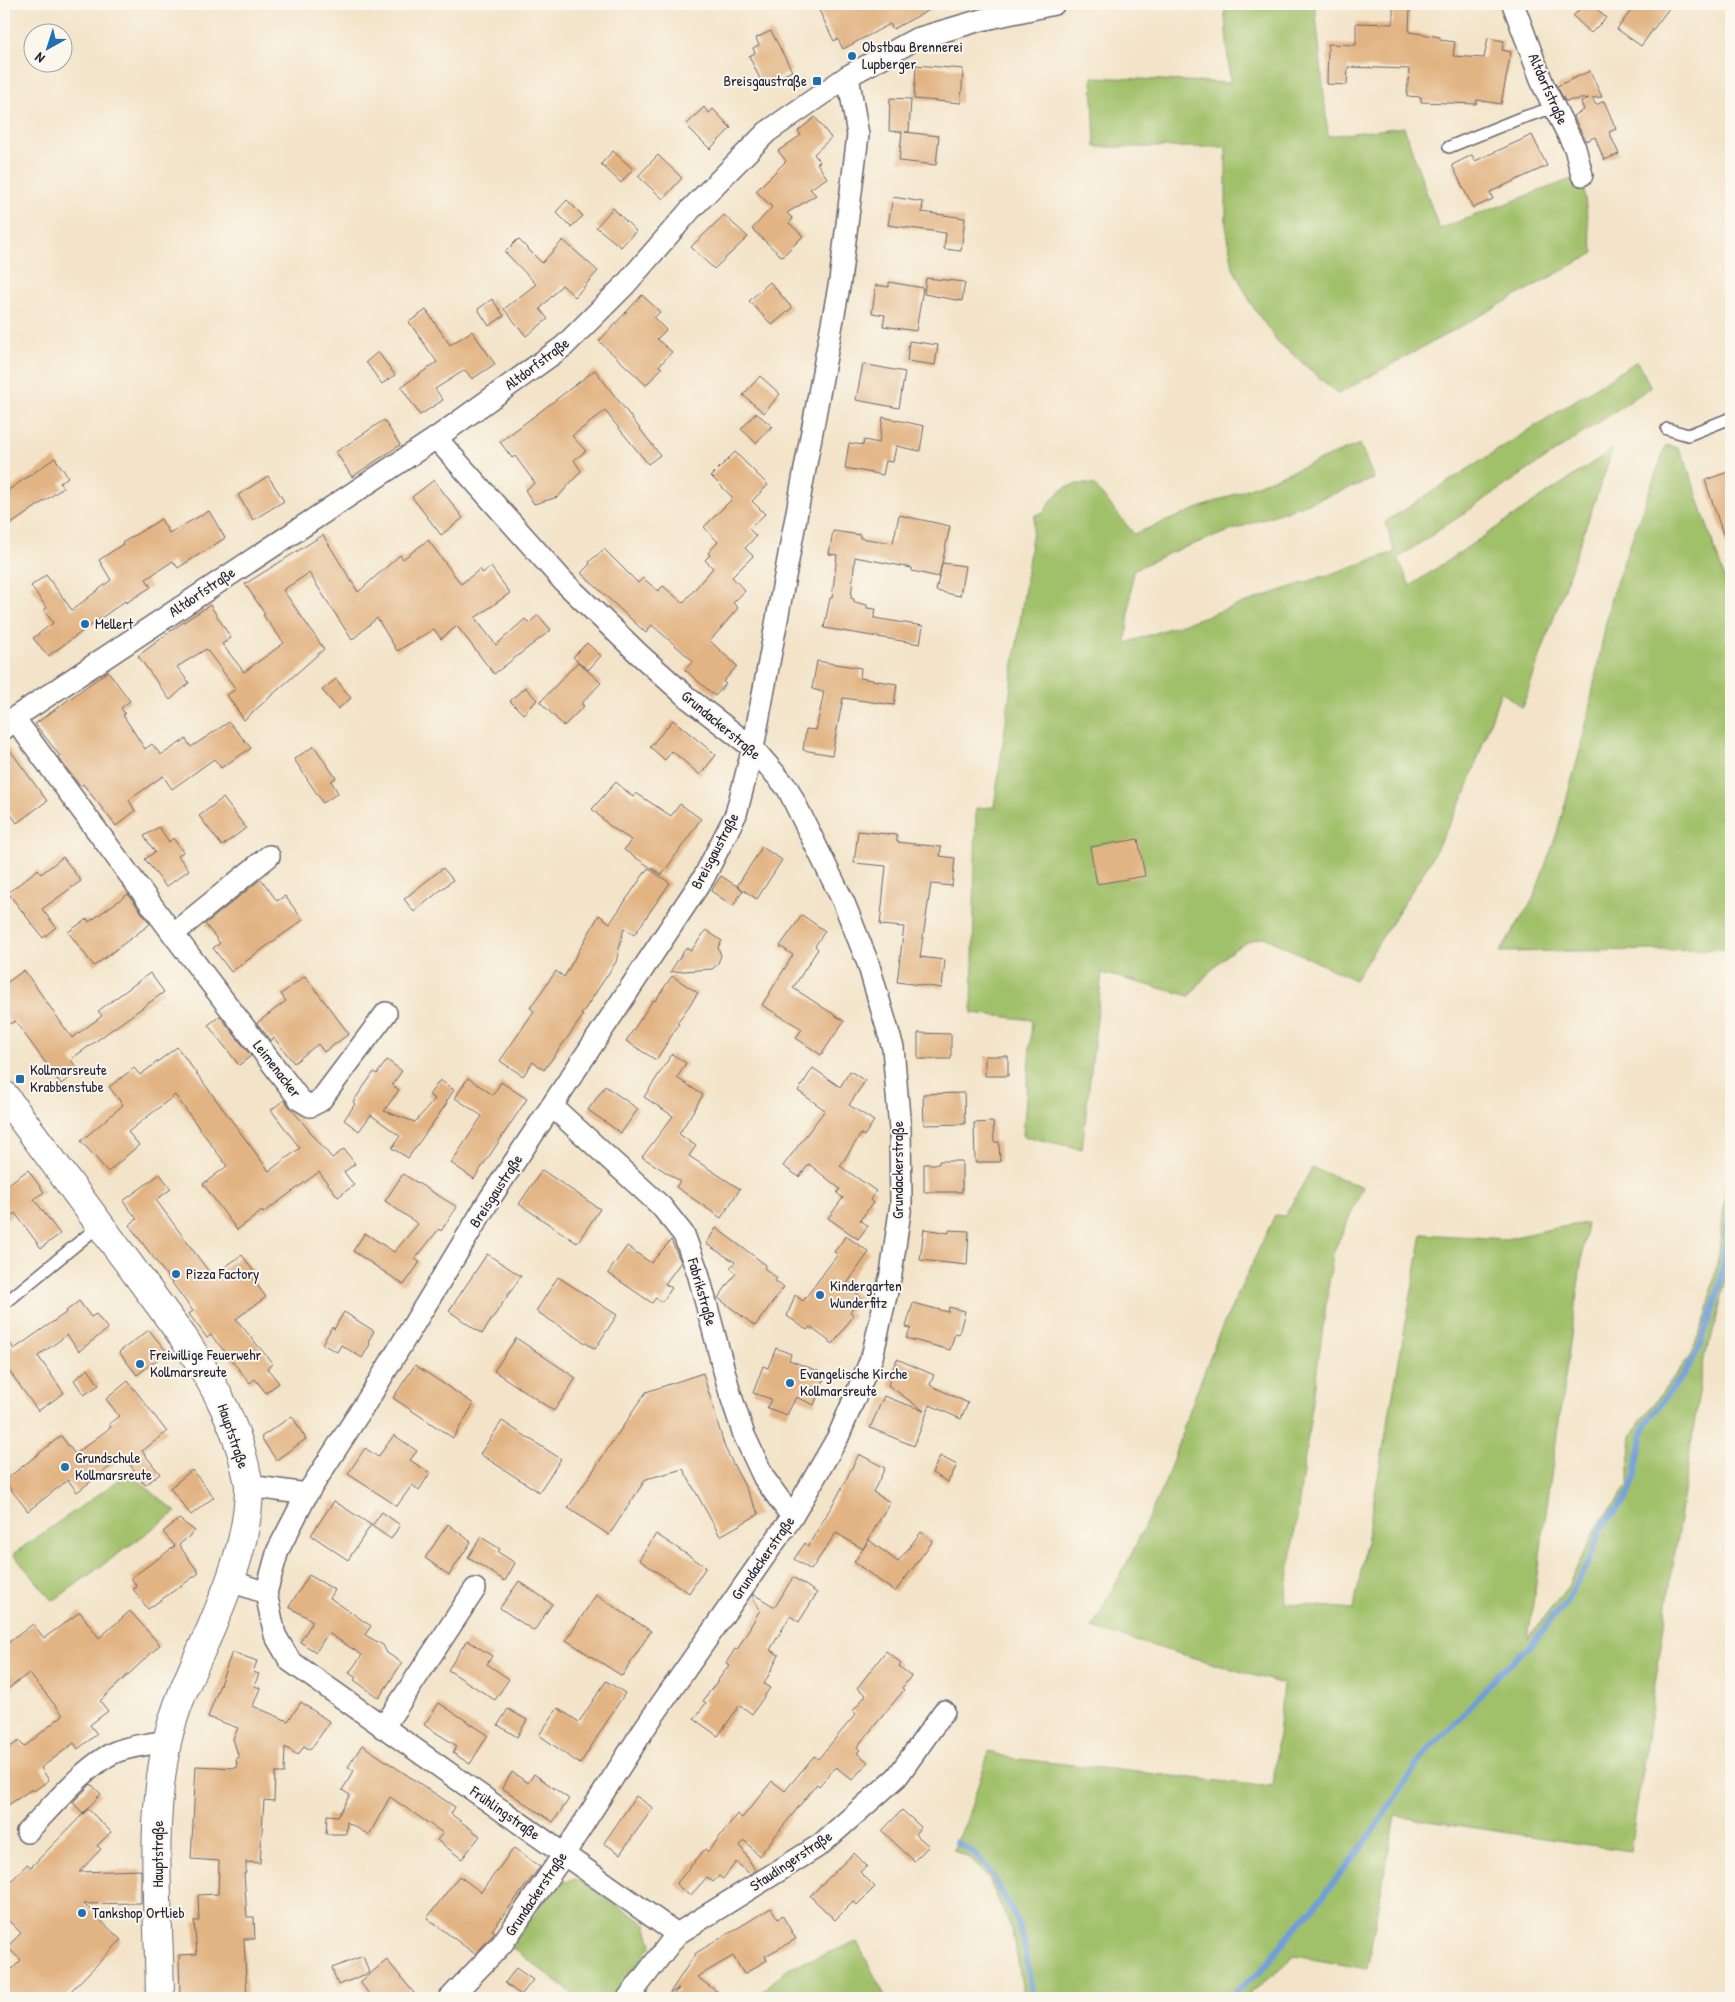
<svg xmlns="http://www.w3.org/2000/svg" width="1735" height="2002" font-family="'Patrick Hand',sans-serif">
<style>
.green{fill:#a0c069;stroke:#617152}
.lines{fill:none;stroke-linecap:round;stroke-linejoin:round}
.stream{stroke:#709ed8;stroke-width:6}
.building{fill:#e2b483}
.lane-casing{stroke:#6b666d;stroke-width:14}
.street-casing{stroke:#6b666d;stroke-width:24}
.secondary-casing{stroke:#6b666d;stroke-width:30}
.lane{stroke:#fff;stroke-width:11}
.street{stroke:#fff;stroke-width:21}
.secondary{stroke:#fff;stroke-width:28}
.poi-dot{fill:#1f6fb2;stroke:#fbf7ec;stroke-width:2}
.labels{text-anchor:middle;stroke-width:4;stroke-linejoin:round;paint-order:stroke}
.poi-label{font-size:15px;fill:#22223b;stroke:#fbf7ec;text-anchor:start}
.street-label{font-size:15px;fill:#22223b;stroke:#fbf7ec}
</style>
<rect width="100%" height="100%" fill="#fbf7ec"/>
<filter id="ink" filterUnits="userSpaceOnUse"><feTurbulence type="fractalNoise" baseFrequency=".02" numOctaves="2"/><feDisplacementMap in="SourceGraphic" scale="10" xChannelSelector="R" yChannelSelector="G"/><feConvolveMatrix kernelMatrix="1 2 1 2 8 2 1 2 1" color-interpolation-filters="sRGB"/></filter>
<filter id="wash" filterUnits="userSpaceOnUse"><feTurbulence type="fractalNoise" baseFrequency=".0096" numOctaves="4" result="noise"/><feDisplacementMap in="SourceGraphic" scale="20" xChannelSelector="R" yChannelSelector="G"/><feGaussianBlur stdDeviation="1.12" result="paint"/><feColorMatrix in="noise" values="0 0 0 0 0 0 0 0 0 0 0 0 0 0 0 0 0 1.4 0 .05"/><feComposite in="paint" operator="in"/></filter>
<g filter="url(#wash)">
<rect width="100%" height="100%" fill="#f3e4c9"/>
<path class="green" d="M1224,4H1315L1328,136L1404,127L1439,229L1582,175L1589,231L1594,253L1338,394L1276,340L1253,307L1233,268L1226,225V147H1095L1092,77L1230,83Z
M1637,361L1651,387L1398,558L1410,586L1613,449L1522,708L1501,691L1466,792L1428,865L1355,980L1264,937C1230,944 1210,970 1190,996L1102,973L1082,1149L1023,1136L1032,1020L972,1013L976,808L994,807L1035,515L1044,513C1055,491 1068,480 1094,485L1134,534L1360,444L1374,479L1172,552L1133,570L1126,643L1395,552L1385,522Z
M1666,445L1678,448L1686,462L1731,598V949L1500,952L1533,899L1556,836L1583,740L1611,597Z
M1731,1138L1730,1265L1711,1340L1705,1352L1630,1851L1395,1816L1367,1969L1295,1956L1245,1998H1024L1013,1932L988,1877L969,1858L953,1850L966,1822L989,1752L1010,1758L1273,1787L1283,1684L1092,1628L1131,1555L1166,1480L1189,1412L1217,1338L1275,1215L1285,1216L1312,1168L1363,1187L1333,1253L1285,1603L1354,1609L1422,1234L1506,1239L1555,1228L1587,1223L1528,1639L1568,1586L1594,1532L1629,1484V1468L1632,1436L1641,1420L1690,1356L1707,1314L1719,1253Z
M129,1473L176,1512L53,1601L13,1554Z
M577,1879L646,1924L652,1945L613,1998H578L510,1946L560,1883Z
M857,1942L886,1998H755L788,1968Z"/>
<g class="lines">
<path class="stream" d="M956,1842L970,1850L988,1868L1015,1916L1024,1941L1033,1998
M1229,1998L1257,1974L1322,1897L1366,1841L1425,1753L1459,1719L1499,1673L1531,1645L1565,1603L1588,1563L1600,1529L1628,1496L1632,1487L1636,1476L1637,1463L1645,1424L1689,1367L1700,1346L1719,1290L1731,1201"/>
</g>
<g id="blocks">
<path class="building" d="M816,4H941L893,29L890,24L843,49L838,39L834,41Z
M1585,4H1592L1606,18L1591,33L1573,16Z
M1636,4H1672L1641,46L1617,29Z
M1393,7H1410L1409,32L1440,37V40L1455,42L1453,56L1484,58L1488,38L1504,41L1502,50L1511,52L1501,104L1477,100L1476,104L1421,102V97L1407,96L1409,69L1348,67L1347,85L1327,84L1328,44L1356,45V23L1393,24Z
M771,31L792,71L763,85L749,56L755,53L753,48L759,45L756,38Z
M916,65L963,69L961,103L914,99Z
M1590,71L1602,97L1592,98L1596,105L1604,101L1616,129L1609,132L1619,154L1604,160L1595,137L1586,141L1573,116L1584,110L1581,102L1589,98L1565,101L1557,86Z
M890,98L911,99L909,132H905L939,136L936,165L899,161L902,132L889,131Z
M704,107L709,113L713,109L731,128L710,149L686,125Z
M815,117L831,138L814,154L820,162L817,163L827,178L810,189L816,195L787,213L793,219L789,223L803,236L782,257L752,229L772,207L756,191L786,161L778,151L801,135L798,131Z
M1532,135L1547,166L1490,192L1493,199L1473,208L1452,165L1472,155L1475,161Z
M613,151L633,169L621,183L601,164Z
M658,155L682,178L663,199L638,176Z
M893,197L923,202L922,212L965,218L961,251L944,249L946,233L888,225Z
M567,200L583,216L571,227L556,212Z
M613,208L636,231L621,247L596,227Z
M724,215L748,237L714,269L691,247Z
M518,239L542,263L563,240L598,271L575,297L562,285L540,309L548,319L526,336L504,309L536,284L505,252Z
M926,278L965,282L962,301L924,294Z
M770,282L792,308L772,325L749,301Z
M889,282L923,288L916,331L883,326L885,315L872,313L876,285L889,287Z
M642,295L660,312L654,318L666,330L657,339L672,352L659,366L662,368L646,385L599,341Z
M492,299L504,316L489,326L478,309Z
M426,310L450,345L472,331L495,364L472,379L465,370L435,389L443,400L420,415L401,387L437,362L409,322Z
M909,341L938,345L935,365L907,361Z
M378,352L395,375L382,384L366,362Z
M863,364L905,372L899,408L856,400Z
M595,370L660,455L648,464L605,411L572,436L586,451L574,460L581,471L558,497L534,504L525,490L535,483L515,456L512,458L500,442Z
M760,376L780,394L764,413L743,395Z
M756,413L772,426L756,443L741,429Z
M883,417L924,426L920,451L896,446L893,462L886,461L883,475L845,468L849,443L863,445L864,440L879,443Z
M384,420L400,445L352,477L336,452Z
M735,452L768,485L752,501L765,514L749,529L756,536L745,548L753,556L732,577L745,591L733,603L738,608L710,641L737,666L723,682L726,684L715,696L685,670L693,661L652,625L646,633L581,573L590,564L589,562L604,549L638,583L643,578L658,591L663,586L683,603L713,568L705,560L710,555L708,553L718,542L704,527L733,498L711,476Z
M55,458L68,477L60,483L63,488L4,529V493Z
M1731,471V549H1728L1705,480Z
M268,476L284,501L253,520L238,495Z
M434,480L463,518L441,535L412,497Z
M209,511L225,538L178,568L173,561L146,579L151,587L126,603L125,601L48,656L33,638L53,623L44,610L47,608L31,586L46,575L72,610L111,580L99,560L123,544L122,543L161,519L169,533Z
M899,515L950,526L939,577L912,571V568L855,557L851,598L854,599V602L867,605V608L876,609L874,618L923,626L920,644L824,628L830,598H832L837,555L829,554L833,531L860,535V538L893,543Z
M323,535L358,592L400,555L403,559L428,540L461,584L480,569L482,573L491,567L510,593L475,618L496,645L525,619L529,623L538,615L551,630L494,674L457,626L441,639L434,629L397,651L377,618L352,640L309,573L283,590L324,649L244,720L227,695L236,689L206,649L177,667L189,683L170,700L138,656L179,625L210,605L231,638L222,644L244,672L284,643L263,615L265,614L245,584Z
M942,563L965,566L960,596L936,591Z
M587,643L601,656L588,670L573,657Z
M817,661L861,668L860,678L897,684L894,705L843,698L832,755L803,750L806,729L816,730L824,692L812,689Z
M578,662L601,683L581,704L584,706L564,726L540,702Z
M108,671L130,701L121,708L125,714L123,715L145,749L152,744L161,755L186,739L191,747L229,722L251,748L221,768L214,759L172,789L163,776L129,800L135,811L116,826L83,784L80,786L58,757L60,756L35,724Z
M336,679L351,698L338,709L322,690Z
M525,687L537,700L523,714L510,701Z
M673,720L716,755L700,775L672,751L665,760L650,747Z
M4,742L47,801L17,823L4,805Z
M314,746L336,778L331,781L338,793L323,803L294,759Z
M616,782L633,797L636,793L671,816L680,804L701,819L662,875L624,850L631,840L610,826L592,809Z
M223,798L246,828L222,846L199,816Z
M159,827L169,842L173,838L183,852L178,856L189,870L166,887L145,859L155,852L144,836Z
M858,831L897,835V842L941,847L940,856L955,858L952,886L931,884L920,957L945,960L942,988L897,982L904,927L880,925L886,866L854,863Z
M1138,839L1145,876L1097,884L1090,847Z
M762,847L782,860L757,899L737,886Z
M63,857L81,881L42,909L56,927L43,938L8,893L38,869L41,874Z
M443,868L453,880L414,912L404,899Z
M648,868L670,883L634,935L624,928L616,962L581,1015L583,1016L544,1070L533,1062L523,1076L500,1061L534,1011L530,1008L556,971L564,977L599,915L610,923Z
M721,876L743,890L733,906L711,891Z
M261,879L277,901L285,896L303,920L231,972L213,948L220,943L205,924Z
M128,894L150,924L94,966L68,932L87,919L89,922Z
M802,915L825,931L815,946L818,949L793,988L844,1021L821,1055L796,1038L802,1029L762,1005L793,955L780,946Z
M706,930L722,941L718,947L721,956L717,965L712,969L670,972L686,948L691,951Z
M24,970L72,1038L102,1016L98,1011L150,973L164,992L74,1057L71,1060L79,1071L61,1084L15,1021L11,1024L4,1014V985Z
M305,976L349,1034L324,1052L318,1044L294,1063L274,1038L271,1041L257,1023L286,1001L281,994Z
M672,976L698,993L677,1023L679,1024L656,1060L626,1041L653,1000L655,1001Z
M220,1016L251,1056L239,1065L208,1025Z
M918,1033L951,1034V1059H918Z
M177,1047L269,1171L300,1148L271,1110L284,1100L332,1158L344,1149L355,1164L344,1172L354,1185L338,1197L319,1172L263,1213L262,1211L237,1230L203,1184L227,1166L175,1095L128,1132L139,1145L108,1172L81,1141L123,1105L109,1087L134,1068L140,1075Z
M672,1054L686,1063L677,1078L703,1095L679,1134L696,1146L689,1156L740,1189L721,1218L676,1187L680,1181L642,1157L673,1116L644,1097Z
M985,1056H1008V1076H985Z
M387,1060L402,1071L392,1085L399,1090L384,1111L415,1122L435,1099L429,1095L440,1080L454,1090L446,1102L447,1103L408,1158L392,1148L400,1136L371,1115L359,1131L344,1120L355,1104L353,1102L374,1072L377,1074Z
M813,1068L840,1087L850,1071L865,1081L849,1105L874,1121L864,1136L861,1134L840,1166L876,1191L870,1200L873,1203L860,1220L868,1226L858,1239L828,1218L843,1198L837,1193L840,1189L809,1164L799,1177L783,1166L825,1110L798,1091Z
M468,1078L493,1095L501,1082L527,1099L474,1179L451,1163L482,1116L455,1098Z
M605,1086L638,1109L621,1133L588,1110Z
M964,1093L965,1124L924,1125L923,1094Z
M993,1122L994,1142H999L1000,1162H975L974,1123Z
M939,1161H962V1192H924V1164H939Z
M28,1170L44,1192L34,1199L60,1234L41,1248L15,1213L4,1221V1187Z
M542,1170L600,1209L577,1243L519,1204Z
M160,1174L171,1189L156,1200L212,1276L242,1255L254,1272L250,1275L266,1297L236,1319L273,1364L267,1368L279,1383L266,1393L255,1379L250,1383L211,1335L207,1338L189,1314L193,1311L129,1225L137,1219L123,1201Z
M403,1174L457,1207L441,1231L439,1229L415,1259L420,1262L404,1285L353,1251L365,1233L394,1252L418,1224L385,1201Z
M716,1228L766,1265L764,1268L777,1278L775,1281L784,1287L755,1326L718,1298L736,1273L730,1268L735,1262L706,1244Z
M924,1229L949,1233V1230L969,1231L967,1265L920,1260Z
M846,1236L869,1252L846,1285L861,1297L850,1312L854,1315L833,1344L810,1327L807,1330L787,1316L795,1295L803,1301L838,1254L834,1252Z
M671,1240L681,1262L665,1284L672,1288L662,1302L656,1298L652,1303L608,1273L627,1246L651,1263Z
M487,1254L521,1276L482,1334L449,1311Z
M558,1277L617,1315L595,1349L536,1311Z
M79,1301L91,1317L96,1314L108,1329L79,1351L67,1335L38,1356L64,1393L38,1411L10,1372L4,1376V1334L14,1349L67,1312L66,1311Z
M913,1303L948,1312L949,1307L965,1311L959,1334L955,1333L950,1350L906,1338L911,1328L906,1327Z
M344,1312L374,1331L368,1342L370,1344L362,1358L341,1345L337,1352L322,1344L332,1327L334,1329Z
M149,1330L167,1352L137,1375L119,1352Z
M516,1338L576,1378L554,1411L494,1371Z
M776,1348L791,1354L789,1360L826,1374L814,1405L796,1397L787,1415L767,1408L771,1399L753,1393L763,1366L768,1368Z
M897,1359L934,1375L930,1385L968,1403L961,1419L930,1405L914,1446L870,1428L884,1396L924,1411L888,1385L891,1377L890,1376Z
M415,1365L474,1404L453,1438L393,1398Z
M88,1369L99,1385L84,1395L74,1380Z
M703,1373L725,1448L759,1514L720,1536L683,1469L646,1479L609,1535L568,1508L646,1392Z
M128,1381L167,1432L142,1451L160,1474L145,1485L124,1456L77,1492L68,1480L28,1511L4,1481L61,1436L75,1454L111,1427L109,1424L119,1416L106,1399Z
M292,1416L306,1439L276,1460L261,1437Z
M502,1421L561,1459L539,1492L480,1454Z
M394,1435L417,1451L410,1460L430,1473L419,1490L412,1485L397,1506L348,1474L365,1448L378,1457Z
M859,1454L885,1468L873,1492L890,1502L863,1549L836,1533L811,1570L794,1559L805,1543L808,1546L837,1497Z
M940,1456L957,1465L948,1482L932,1473Z
M192,1470L214,1497L191,1515L170,1488Z
M334,1501L371,1525L348,1560L311,1535Z
M382,1512L400,1525L391,1539L372,1526Z
M179,1519L195,1531L179,1545L199,1573L148,1609L133,1589L137,1587L131,1578L175,1546L163,1532Z
M448,1524L471,1542L449,1575L425,1558Z
M921,1532L933,1541L895,1592L854,1562L869,1540L898,1562Z
M656,1534L706,1567L689,1593L639,1560Z
M481,1537L500,1549L498,1552L515,1563L505,1581L468,1557Z
M309,1575L335,1590L330,1598L371,1626L365,1635L383,1645L387,1653L402,1663L379,1698L354,1680L356,1678L349,1673L362,1655L328,1633L316,1652L300,1642L313,1621L289,1607Z
M793,1577L817,1593L799,1622L790,1616L770,1650L779,1655L764,1684L770,1688L752,1714L740,1705L718,1736L694,1719L706,1703L703,1701L729,1665L726,1663L735,1649L737,1650L760,1610L752,1596L753,1594L775,1607Z
M519,1581L552,1604L534,1631L500,1608Z
M596,1595L651,1631L622,1676L566,1640Z
M130,1611L160,1645L100,1701L108,1711L90,1725L97,1734L78,1749L74,1743L41,1768L49,1780L34,1791L32,1789L4,1808V1751L19,1741L24,1747L63,1715L29,1673L4,1692V1646L33,1624L44,1638L80,1612L99,1638Z
M467,1640L492,1656L487,1664L509,1679L495,1700L448,1670Z
M886,1651L901,1663L899,1666L911,1676L902,1688L904,1690L857,1747L860,1750L857,1753L868,1762L852,1780L836,1767L819,1786L817,1784L759,1856L745,1841L740,1845L755,1870L750,1874L736,1862L723,1879L719,1876L713,1882L707,1877L690,1896L676,1884L705,1849L708,1852L737,1814L742,1818L772,1781L785,1791L814,1756L818,1759L856,1714L853,1711L866,1695L857,1688Z
M232,1652L257,1661L253,1672L259,1674L254,1686L260,1688L253,1706L288,1721L301,1702L330,1722L310,1750L304,1746L298,1755L285,1747L284,1773H275L274,1801L264,1800L260,1863L246,1862V1873H244L247,1917H254L255,1939H244L247,1998H180L179,1955L197,1954L194,1921H199L198,1895L218,1894L219,1861L191,1859L196,1766L237,1768L236,1758H239L233,1739L238,1728L208,1717Z
M606,1681L625,1693L580,1764L539,1735L558,1708L579,1722Z
M439,1703L488,1735L470,1764L453,1753L457,1746L424,1725Z
M508,1709L527,1720L517,1737L498,1725Z
M362,1745L455,1807L451,1814L480,1836L462,1859L437,1840L443,1833L390,1797L369,1835L347,1822L346,1834H326L327,1815L338,1816L350,1795L342,1790L354,1771L348,1767Z
M512,1772L528,1783L534,1774L569,1799L553,1822L502,1788Z
M91,1784L101,1794L83,1813L74,1804V1801Z
M636,1796L653,1808L620,1854L604,1843Z
M88,1809L111,1832L97,1846L101,1849L79,1872L141,1870V1903L84,1904L121,1940L64,1998H4V1977L21,1960L7,1947L21,1933L4,1916V1889L27,1864L31,1867Z
M902,1810L921,1827L915,1834L929,1846L914,1861L882,1831Z
M514,1848L540,1867L492,1930L495,1932L492,1936L475,1954L427,1918L459,1876L481,1892Z
M854,1853L867,1866L860,1872L875,1887L857,1905L853,1902L835,1920L810,1896Z
M771,1908L778,1919L782,1915L796,1939L765,1956L767,1960L744,1974L733,1956L697,1977L726,1998H671L679,1988L669,1994L696,1953Z
M363,1956L369,1973L338,1985L332,1968Z
M387,1960L392,1966L418,1998H372L360,1982Z
M516,1968L533,1980L521,1995L505,1983Z"/>
</g>
</g>
<g filter="url(#ink)">
<use href="#blocks" fill-opacity="0" stroke="#6b666d" stroke-width="1"/>
<g class="lines">
<g class="lane-casing">
<path id="lane" d="M1449,147L1518,119L1555,107
M1667,429L1688,435L1731,418
M4,1304L100,1225"/>
</g>
<g class="street-casing">
<path id="street" d="M1513,4L1544,87L1575,148L1582,175
M436,438L564,582L640,655L688,698L753,748L788,789L844,903L868,963L893,1048L900,1129L901,1204L891,1274L872,1357L838,1437L792,1517L646,1726L564,1854L502,1944L450,1998
M14,718L173,934L300,1100L310,1106L320,1101L386,1013
M4,729L14,718L436,438L564,346L625,285L691,209L767,132L848,76L916,39L981,20L1054,4
M173,934L269,856
M553,1107L661,1206L684,1235L698,1273L730,1393L744,1435L764,1478L792,1517
M249,1486L307,1494
M231,1581L266,1593
M383,1728L475,1589
M27,1832C50,1809 88,1762 118,1751C134,1745 151,1744 167,1741
M677,1934L290,1661L275,1635L266,1593L278,1550L307,1494L372,1393L491,1197L704,877L736,814L753,748L840,281L858,135L848,76
M628,1998L677,1934L820,1845L897,1777L944,1711"/>
</g>
<g class="secondary-casing">
<path id="secondary" d="M4,1095L183,1337C210,1378 234,1418 245,1466C246,1473 249,1481 249,1488C248,1540 229,1586 209,1633C193,1668 175,1705 167,1742C149,1826 159,1913 160,1998"/>
</g>
<use href="#lane" class="lane"/>
<use href="#street" class="street"/>
<use href="#secondary" class="secondary"/>
</g>
</g>
<g class="poi-dot">
<circle cx="852" cy="56" r="5"/>
<rect x="812" y="76" width="10" height="10" rx="2.5"/>
<circle cx="85" cy="624" r="5"/>
<rect x="15" y="1074" width="10" height="10" rx="2.5"/>
<circle cx="176" cy="1274" r="5"/>
<circle cx="820" cy="1295" r="5"/>
<circle cx="140" cy="1364" r="5"/>
<circle cx="790" cy="1383" r="5"/>
<circle cx="65" cy="1467" r="5"/>
<circle cx="82" cy="1913" r="5"/>
</g>
<g class="labels">
<g class="poi-label">
<text x="862" y="52">Obstbau Brennerei<tspan x="862" dy="17">Lupberger</tspan></text>
<text x="807" y="86" text-anchor="end">Breisgaustraße</text>
<text x="95" y="629">Mellert</text>
<text x="30" y="1075">Kollmarsreute<tspan x="30" dy="17">Krabbenstube</tspan></text>
<text x="186" y="1279">Pizza Factory</text>
<text x="830" y="1291">Kindergarten<tspan x="830" dy="17">Wunderfitz</tspan></text>
<text x="150" y="1360">Freiwillige Feuerwehr<tspan x="150" dy="17">Kollmarsreute</tspan></text>
<text x="800" y="1379">Evangelische Kirche<tspan x="800" dy="17">Kollmarsreute</tspan></text>
<text x="75" y="1463">Grundschule<tspan x="75" dy="17">Kollmarsreute</tspan></text>
<text x="92" y="1918">Tankshop Ortlieb</text>
</g>
<g class="street-label">
<text transform="translate(1548 89) rotate(66)" y="5">Altdorfstraße</text>
<text transform="translate(537 364) rotate(-37)" y="5">Altdorfstraße</text>
<text transform="translate(202 592) rotate(-34)" y="5">Altdorfstraße</text>
<text transform="translate(721 725) rotate(40)" y="5">Grundackerstraße</text>
<text transform="translate(715 851) rotate(-62)" y="5">Breisgaustraße</text>
<text transform="translate(277 1069) rotate(52)" y="5">Leimenacker</text>
<text transform="translate(898 1170) rotate(-90)" y="5">Grundackerstraße</text>
<text transform="translate(496 1191) rotate(-57)" y="5">Breisgaustraße</text>
<text transform="translate(702 1292) rotate(74)" y="5">Fabrikstraße</text>
<text transform="translate(233 1436) rotate(71)" y="5">Hauptstraße</text>
<text transform="translate(763 1558) rotate(-55)" y="5">Grundackerstraße</text>
<text transform="translate(505 1813) rotate(35)" y="5">Frühlingstraße</text>
<text transform="translate(158 1854) rotate(-90)" y="5">Hauptstraße</text>
<text transform="translate(791 1861) rotate(-34)" y="5">Staudingerstraße</text>
<text transform="translate(536 1894) rotate(-56)" y="5">Grundackerstraße</text>
</g>
</g>
<rect width="1735" height="2002" fill="none" stroke="#fbf7ec" stroke-width="20"/>
<g transform="translate(48 48) rotate(219)"><circle r="24" fill="#fbf7ec" stroke="#a4a2a5"/>
<path d="M0-4L9 19L0 12L-9 19Z" fill="#1f6fb2"/>
<text y="-8" font-size="14" font-weight="bold" text-anchor="middle" fill="#22223b">N</text>
</g>
</svg>
